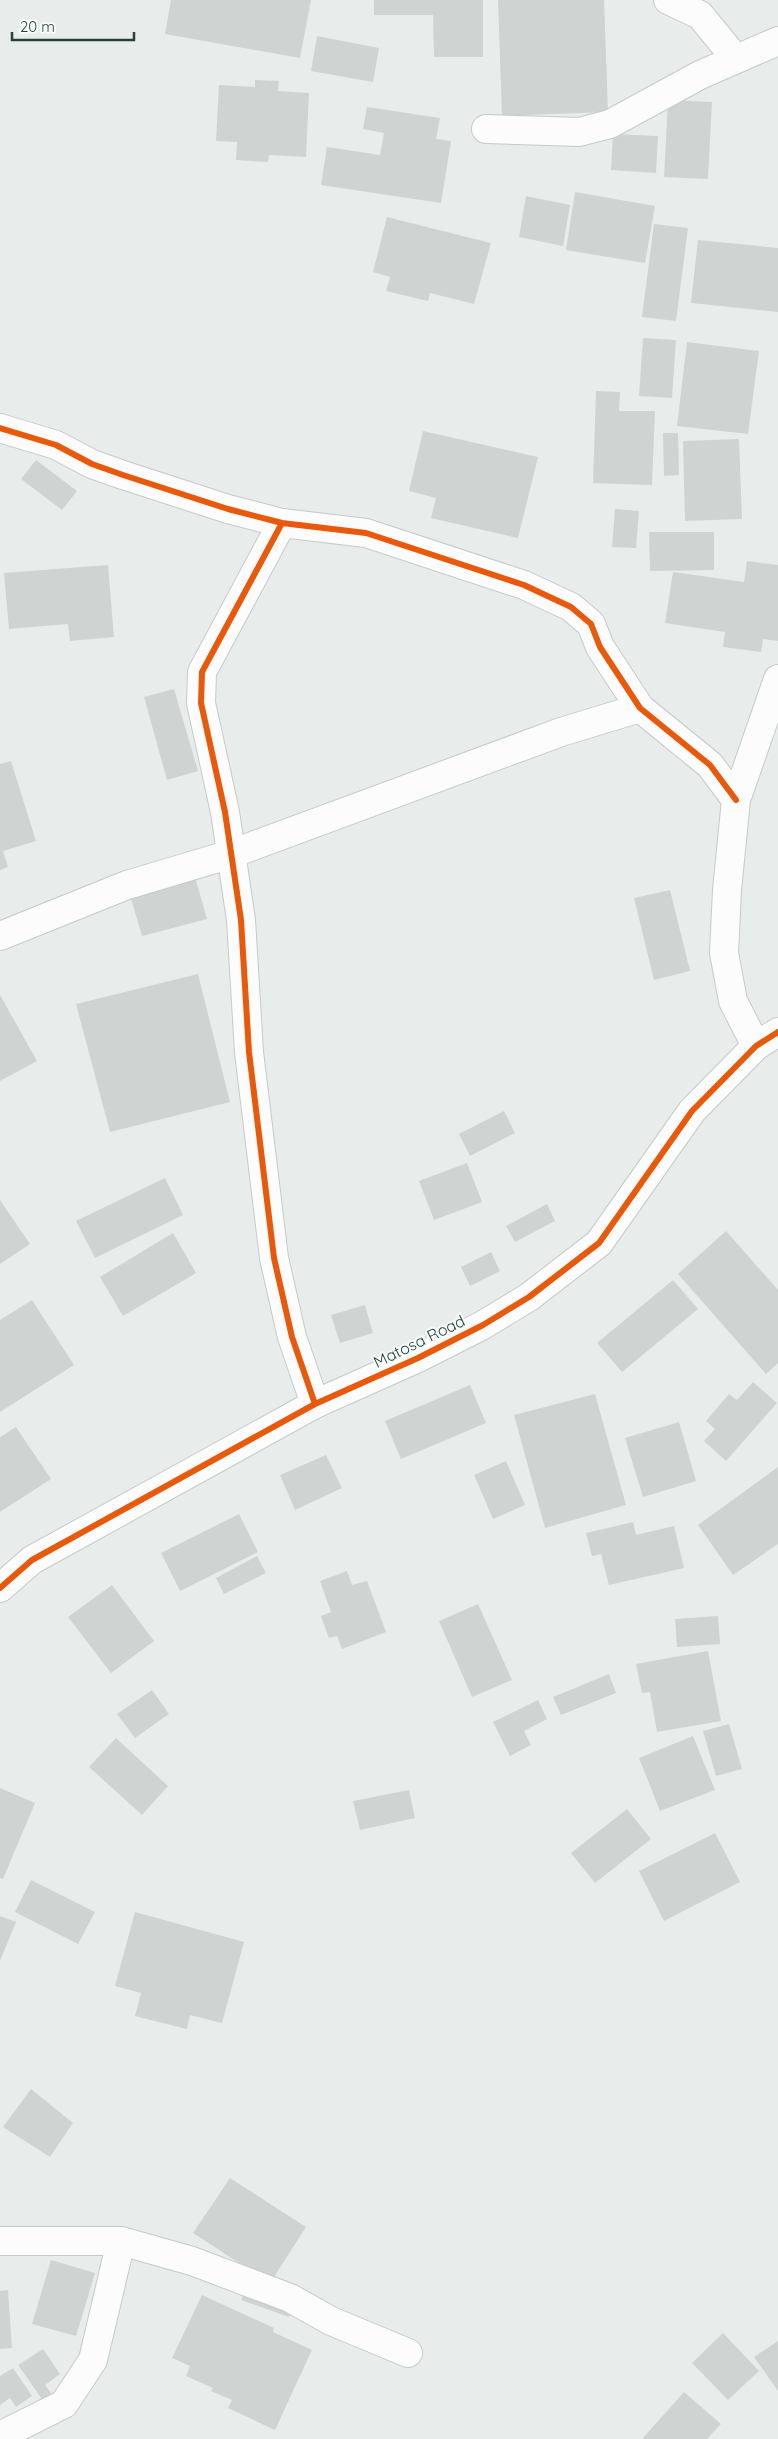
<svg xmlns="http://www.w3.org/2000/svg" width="778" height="2439" font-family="Quicksand,sans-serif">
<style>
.building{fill:#cfd4d2}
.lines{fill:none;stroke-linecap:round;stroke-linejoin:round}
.street-casing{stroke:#c5cac8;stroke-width:30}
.secondary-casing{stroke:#c3cbc8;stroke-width:30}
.street{stroke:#fcfcfc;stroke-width:28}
.secondary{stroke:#fcfcfc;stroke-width:28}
.cycleway-casing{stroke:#f7fbf9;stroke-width:9}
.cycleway{stroke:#e8590c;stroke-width:6}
.labels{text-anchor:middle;stroke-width:4;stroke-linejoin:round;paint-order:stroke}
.street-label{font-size:16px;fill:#24423a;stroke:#f7fbf9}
</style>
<rect width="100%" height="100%" fill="#e8edeb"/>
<path class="building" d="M171,0H311L300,58L165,34Z
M374,0H483V57H434L433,15H374Z
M498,0H604L608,112L502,116Z
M317,36L379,48L373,82L311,71Z
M255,80L279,81L278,91L309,93L306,157L269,155L268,162L236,160L237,142L216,141L219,85L255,87Z
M668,100L712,102L708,179L664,177Z
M367,107L440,118L436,139L451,141L441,203L321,185L327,147L380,155L384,133L363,129Z
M613,134L658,136L656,173L611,170Z
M575,192L655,206L645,263L566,250Z
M526,196L570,205L563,246L519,237Z
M387,217L491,243L474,304L430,293L428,301L386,291L390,277L373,272Z
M654,224L688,228L676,321L642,317Z
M698,240L778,248V312L691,303Z
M643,338L676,340L672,398L639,396Z
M687,342L759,351L748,434L677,426Z
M596,391L620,392L619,411H655L652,485L593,483Z
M423,431L538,457L518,538L431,518L436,498L409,491Z
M663,433H678L679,475L664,476Z
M739,439L742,519L685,521L683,441Z
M36,460L77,491L62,510L21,479Z
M615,509L639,511L636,548L612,547Z
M649,532H714V570L650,571Z
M747,561L778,565V641L763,639L761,652L723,647L725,632L665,623L673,572L744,582Z
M108,565L114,637L70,641L68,624L9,629L4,573Z
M174,689L198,771L167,780L144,697Z
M11,761L36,841L3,851L8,867L0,870V764Z
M195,877L207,919L142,936L130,895Z
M670,890L690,971L654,980L634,898Z
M198,974L230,1102L110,1132L76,1004Z
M0,995L37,1061L0,1081Z
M504,1111L515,1133L470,1156L459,1134Z
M467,1163L482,1202L434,1220L419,1181Z
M165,1178L183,1215L95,1258L76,1221Z
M0,1200L30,1244L0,1264Z
M547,1204L555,1221L515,1242L506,1226Z
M726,1231L778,1290V1363L766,1374L678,1274Z
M173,1233L196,1273L123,1316L100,1277Z
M491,1252L500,1271L470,1286L461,1267Z
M673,1280L698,1309L622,1372L597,1343Z
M32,1300L74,1365L0,1412V1320Z
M365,1305L373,1333L340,1343L331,1315Z
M753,1382L777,1403L726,1461L704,1441L715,1429L706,1421L729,1394L737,1400Z
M470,1385L486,1423L401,1459L385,1421Z
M595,1394L626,1505L545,1528L514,1415Z
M679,1422L696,1481L643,1497L625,1438Z
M16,1427L51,1479L0,1512V1437Z
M326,1455L342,1488L295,1510L280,1475Z
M506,1461L525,1505L493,1519L474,1475Z
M778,1467V1544L733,1575L698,1525Z
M239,1514L258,1552L180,1591L161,1553Z
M633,1522L636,1535L674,1526L684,1568L609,1585L601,1554L592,1556L586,1533Z
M257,1556L266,1573L224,1594L216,1578Z
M347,1571L352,1585L367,1581L386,1632L342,1649L337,1636L329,1638L321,1616L331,1612L320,1581Z
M112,1585L154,1641L111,1673L68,1617Z
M478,1604L512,1680L472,1697L439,1621Z
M718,1616L720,1644L677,1647L675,1619Z
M708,1651L721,1721L657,1732L650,1692L642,1693L636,1664Z
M609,1674L616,1693L561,1715L553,1697Z
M152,1690L169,1714L135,1738L117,1714Z
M538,1700L547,1719L524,1731L531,1745L510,1756L493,1722Z
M729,1724L742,1769L716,1776L703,1731Z
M693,1736L715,1790L660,1811L639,1758Z
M116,1738L168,1786L142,1815L89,1767Z
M0,1788L35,1803L3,1879L0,1878Z
M409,1790L415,1818L360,1830L353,1801Z
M627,1809L651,1839L595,1883L571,1853Z
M715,1833L740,1882L664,1921L639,1871Z
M31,1880L95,1912L78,1944L15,1912Z
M135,1912L244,1942L222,2023L190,2015L187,2029L135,2016L141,1993L115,1986Z
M0,1916L16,1922L0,1961Z
M31,2089L73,2123L50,2157L3,2127Z
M230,2178L306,2227L270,2283L193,2233Z
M51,2260L95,2273L76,2336L32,2324Z
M246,2286L295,2304L289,2317L241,2300Z
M8,2290L12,2348L0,2349V2291Z
M202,2295L274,2328L273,2332L312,2350L275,2430L228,2408L232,2400L211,2391L213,2388L186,2376L190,2366L172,2358Z
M723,2333L759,2371L728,2400L692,2363Z
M778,2341V2391L754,2357Z
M43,2349L60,2374L45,2385L51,2393L42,2399L18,2365Z
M13,2368L32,2396L16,2407L10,2398L0,2405V2376Z
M684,2392L721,2424L707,2439H642Z"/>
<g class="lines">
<g class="street-casing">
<path id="street" d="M668,0L700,15L736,59
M486,129L579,132L610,124L700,75L778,41
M0,428L56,445L92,464L123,475L228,509L282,523L366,533L524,585L571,607L591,624L600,647L640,708L710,765L736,800
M282,523L202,672L201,703L225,812L241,920L249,1052L274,1258L292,1337L315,1404
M0,936L127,885L231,854L561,732L640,708
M756,1046L733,1001L724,953L727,890L736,800L778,679
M0,2241H121L192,2261L290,2298L331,2321L408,2353
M0,2436L64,2404L93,2360L121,2241"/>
</g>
<g class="secondary-casing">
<path id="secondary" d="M0,1588L32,1560L315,1404L418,1358L483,1325L529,1297L599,1243L692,1111L756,1046L778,1032"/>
</g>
<use href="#street" class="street"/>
<use href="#secondary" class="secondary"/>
<g class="cycleway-casing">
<path id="cycleway" d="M0,428L56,445L92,464L123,475L228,509L282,523L366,533L524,585L571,607L591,624L600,647L640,708L710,765L736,800
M282,523L202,672L201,703L225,812L241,920L249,1052L274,1258L292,1337L315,1404
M0,1588L32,1560L315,1404L418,1358L483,1325L529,1297L599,1243L692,1111L756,1046L778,1032"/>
</g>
<use href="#cycleway" class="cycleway"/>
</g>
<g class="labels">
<g class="street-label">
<text transform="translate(419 1341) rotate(-26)" y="6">Matosa Road</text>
</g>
</g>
<path d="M12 32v8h122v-8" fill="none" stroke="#24423a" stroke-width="2.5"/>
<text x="20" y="32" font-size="15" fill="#24423a" stroke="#f7fbf9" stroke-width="4" paint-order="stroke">20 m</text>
</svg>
